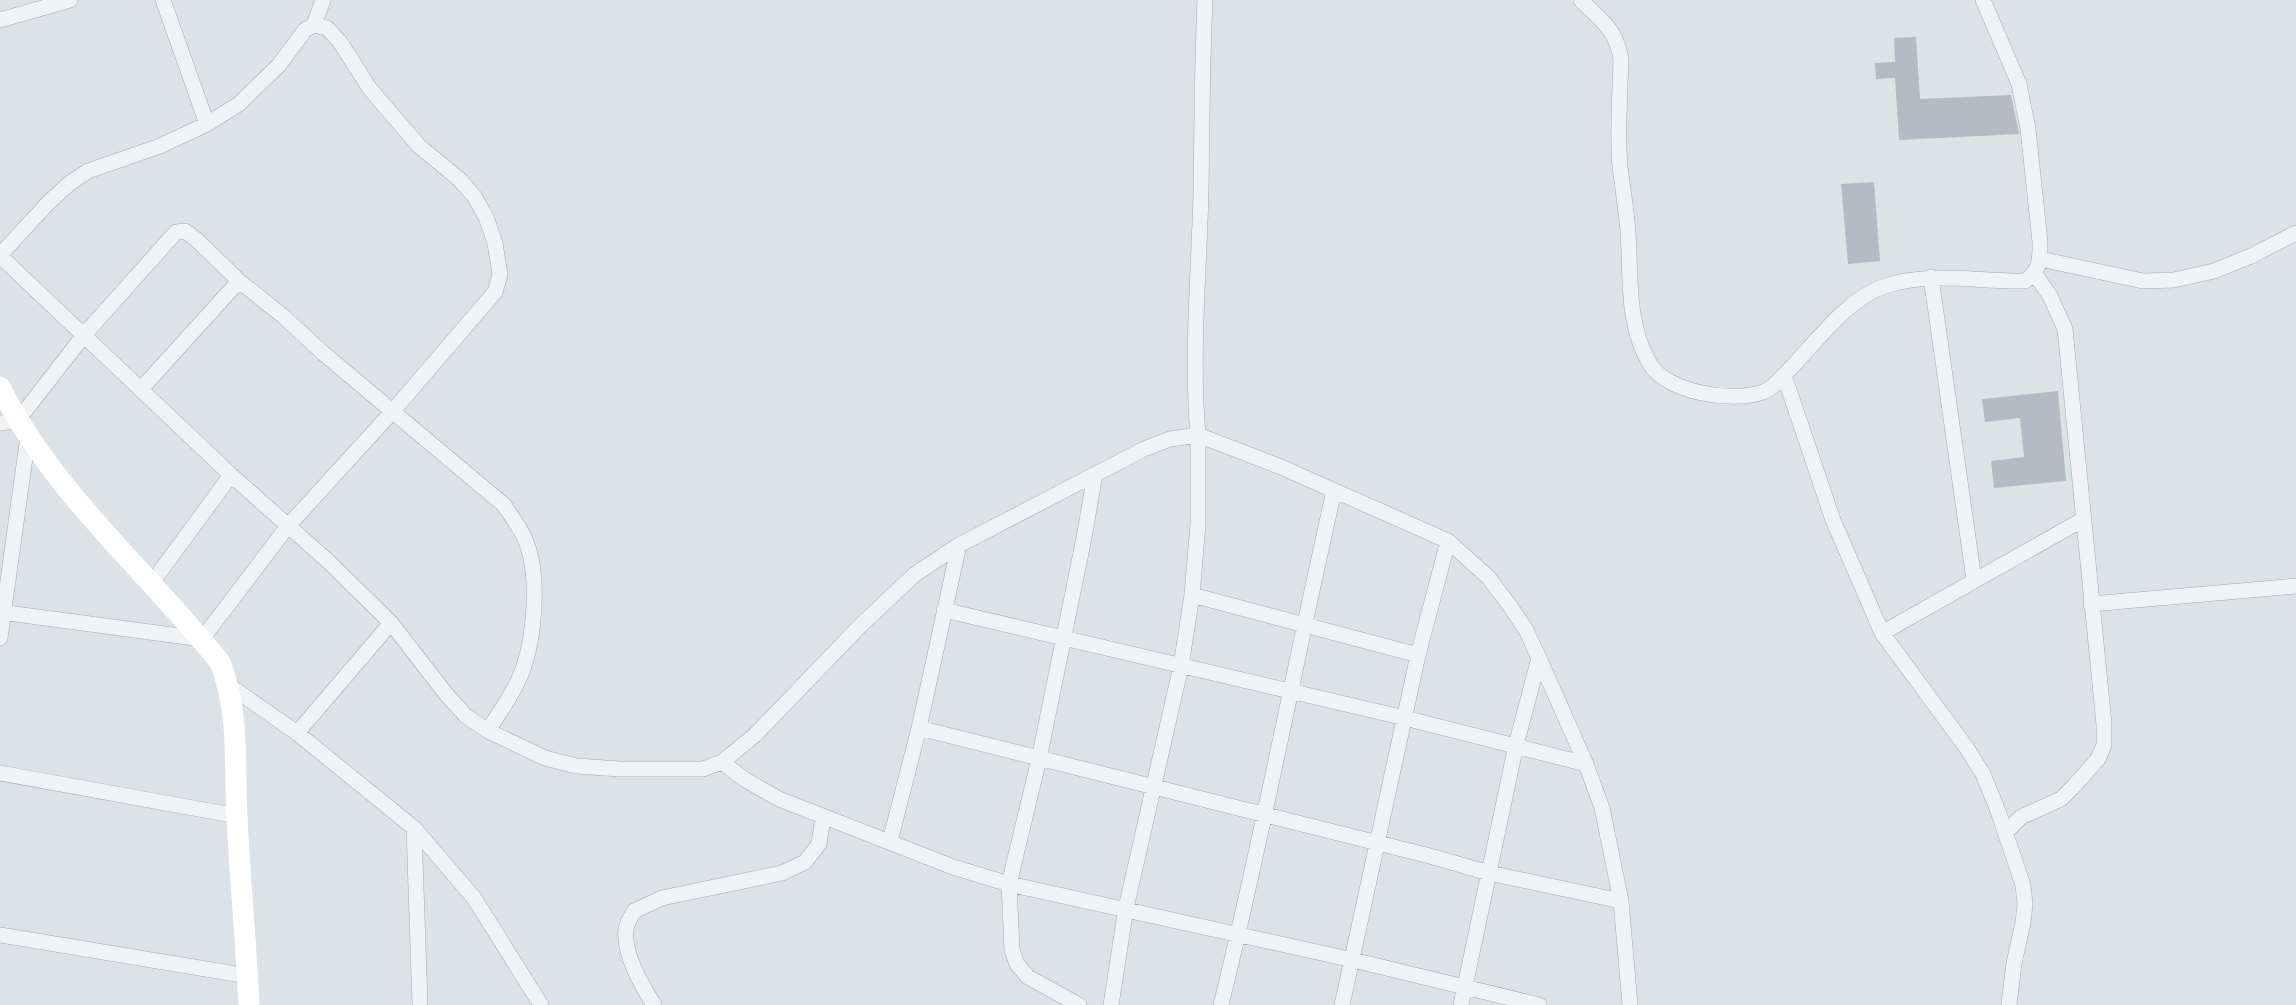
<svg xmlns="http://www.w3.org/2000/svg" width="2296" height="1005" font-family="'PT Sans',sans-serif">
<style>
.building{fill:#b4bbc4}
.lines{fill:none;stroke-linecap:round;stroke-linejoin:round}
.street-casing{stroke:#a3a9b1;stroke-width:16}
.street{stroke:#f0f2f5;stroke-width:15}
.secondary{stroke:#fff;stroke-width:21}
</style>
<rect width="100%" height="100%" fill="#dde2e7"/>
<path class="building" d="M1916,37L1920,99L2011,95L2019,134L1899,140L1895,78L1876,79L1875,63L1895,62L1894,38Z
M1874,182L1880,261L1848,264L1841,184Z
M2058,391L2066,481L1994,488L1991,461L2024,457L2020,418L1985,422L1982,399Z"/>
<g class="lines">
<g class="street-casing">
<path id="street" d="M163,0L207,124
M1205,0C1202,64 1202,128 1201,192C1199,274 1191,354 1198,435L1281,467L1448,541L1488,577L1510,606L1526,630L1539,658L1586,764L1602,808L1621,901L1630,1005
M1581,0C1602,22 1614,26 1621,58C1620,94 1617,132 1620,167C1623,189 1626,209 1628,231C1631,275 1626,324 1650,364C1667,393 1733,403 1763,392C1773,389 1783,376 1790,369C1817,341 1848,298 1885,286C1931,271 1978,282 2025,281C2041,270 2040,259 2040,242L2028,129L2019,84L1983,0
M0,20L70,0
M314,25L323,0
M0,255L49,202L70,183L88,171L160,146L207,124L239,104L279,65L305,30L314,25L327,28L340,42L370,89L419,146L459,179L474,196L486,217L495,243L500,275L495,292L392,412L288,526L202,639L0,612
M0,256L231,475L330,563L391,623L297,733
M2040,259L2143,281L2174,280L2214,271L2251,256L2296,233
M1931,277L1974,580
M1784,375L1833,520L1882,633L1966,747L1983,774L1998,811L2023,885L2025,904L2023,923L2014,963L2009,1005
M141,389L239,281
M0,423L18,420L84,335L176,232L185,231L197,240L239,281L283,316L323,353L504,505C511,516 519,526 524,537C541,573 535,643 519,679C511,697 498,714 488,731
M151,584L231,475
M1192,595L1418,655
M2091,604L2296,586
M944,610L1405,718L1586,764
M391,623L446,694L466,716L488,731L545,758L576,766L620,769H703L722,762L755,735L860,626L914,575L959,545L1144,449L1170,439L1198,435V524L1192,595L1181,666L1126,908L1111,1005
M1882,633L2082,520
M0,638L28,436
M230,686L297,733L414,828L474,898L541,1005
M919,728L1430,856L1489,873L1621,901
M722,762L744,779L779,799L953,867L1009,884L1353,960L1539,1005
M0,773L237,816
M414,828L420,1005
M2006,832L2021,817L2061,799L2073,787L2098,759L2104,745V724L2065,329L2050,296L2035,274
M890,841L919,728L959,545
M0,935L248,976
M654,1005C641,984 623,954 626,929C627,923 631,916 634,911L662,898L782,873L805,862L819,844L823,817
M1079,1005L1028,977L1017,964L1012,950L1009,884L1039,759L1084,538L1095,474
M1221,1005C1263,835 1295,662 1334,491
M1342,1005L1418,655L1448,541
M1461,1005L1516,745L1539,658"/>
</g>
<use href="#street" class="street"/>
<path class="secondary" d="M0,387C53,493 147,571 220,662C240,713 234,764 237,817C240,880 246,942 249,1005"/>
</g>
</svg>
